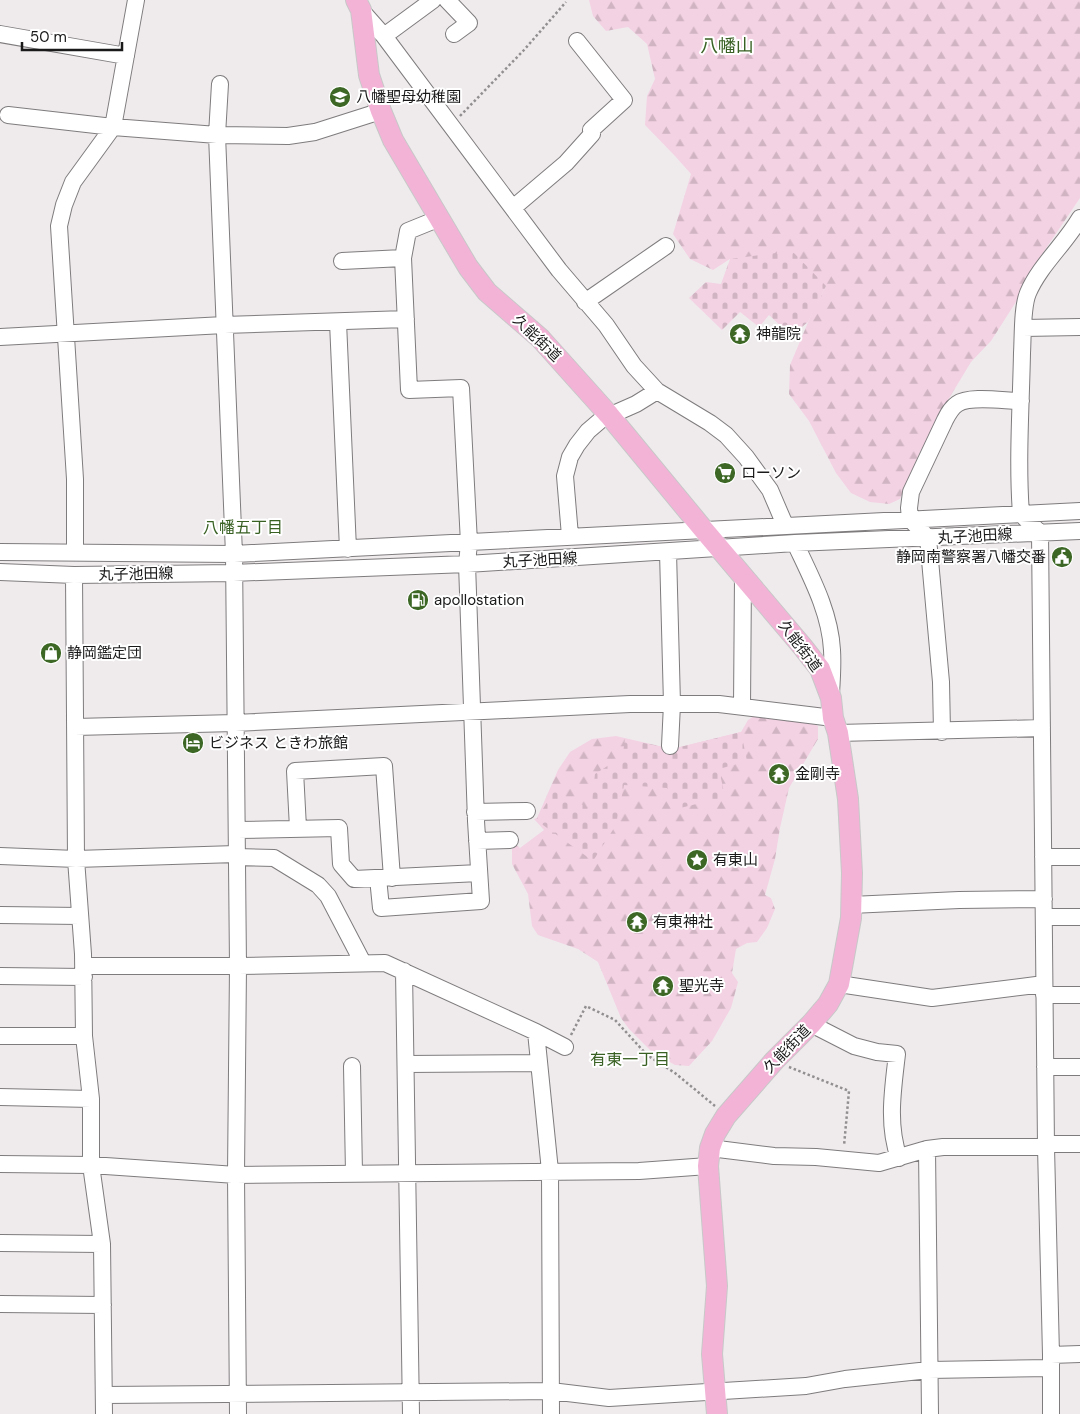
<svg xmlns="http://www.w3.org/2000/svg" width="1080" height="1414" font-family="'DM Sans','Noto Sans JP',sans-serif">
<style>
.forest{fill:url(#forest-firs)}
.cemetery{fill:url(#cemetery-stones)}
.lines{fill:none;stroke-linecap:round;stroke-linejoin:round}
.minor-casing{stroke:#7f7c7e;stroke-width:18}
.major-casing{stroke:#c8c8c8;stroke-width:22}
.path{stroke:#928f90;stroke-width:2.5;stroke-dasharray:2.5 2.5;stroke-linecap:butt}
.minor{stroke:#fff;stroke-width:16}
.major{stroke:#f2b3d7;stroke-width:20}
.labels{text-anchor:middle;stroke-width:4;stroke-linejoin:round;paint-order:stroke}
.poi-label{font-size:15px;fill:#1b1a1b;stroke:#fff;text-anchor:start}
.street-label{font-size:15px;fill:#1b1a1b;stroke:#fff}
.neighbourhood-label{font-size:16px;fill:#396124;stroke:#fff}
.quarter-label{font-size:18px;fill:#396124;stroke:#fff}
</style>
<defs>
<pattern id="forest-firs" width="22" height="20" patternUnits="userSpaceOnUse" patternTransform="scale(1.25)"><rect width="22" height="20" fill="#f3d2e3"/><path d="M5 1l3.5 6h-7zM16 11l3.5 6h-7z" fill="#d0b4c2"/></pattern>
<pattern id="cemetery-stones" width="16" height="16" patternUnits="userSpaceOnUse" patternTransform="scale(1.25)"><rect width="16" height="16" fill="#f3d2e3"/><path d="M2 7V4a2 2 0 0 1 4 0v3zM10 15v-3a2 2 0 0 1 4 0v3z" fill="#d0b4c2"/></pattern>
</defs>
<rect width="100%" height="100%" fill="#efebed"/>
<path class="forest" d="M589,0H1080V198L1030,272L1021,294L991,341L971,362L942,410L918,456L900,499L889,504L870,502L851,493L836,473L809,421L789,394L790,365L812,313L826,286L730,259L713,270L690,259L673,234L691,174L675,156L645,125L647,96L655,79L647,44L628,27L606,31L593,16Z
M756,715L809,722L818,726V739L789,788L780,828L775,859L765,895L771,898L775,909L767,928L757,942L747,943L736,949L732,973L738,982L731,1008L712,1041L689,1066L675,1065L652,1052L629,1029L621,1018L598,962L578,949L538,935L532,926L528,894L512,864V841L520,848L544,830L534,819L537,818L558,770L570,752L592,739L616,736L672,749L741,732L748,720Z"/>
<path class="cemetery" d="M792,251L826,286L808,322L791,336L769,315L759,327L740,312L722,330L689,298L706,282L721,284L730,259Z
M741,732L747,761L719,769L725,797L672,810L667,788L624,785L616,825L593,861L536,820L554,791L591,809L595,774L609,765L621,767L625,739L672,749Z"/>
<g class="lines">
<g class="minor-casing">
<path id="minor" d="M447,0L469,23L454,34
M361,10L384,36L559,270L606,325L634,366L657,391L710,423L726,435L746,457L770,490L785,525
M0,34L126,56
M384,36L433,0
M220,84L217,135L234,554L238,966L236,1175L238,1414
M8,115L113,127L217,135L288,136L315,132L381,111
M513,208L566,163L592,134L591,130L624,100L577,41
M342,261L403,258
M585,302L666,246
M338,322L348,549
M1023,328L1080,327
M0,337L224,325L406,319
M570,536L565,476L570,457L577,445L588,431L602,419L636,404L657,391
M795,543C811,577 830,612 832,650C833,665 832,679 831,693
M0,552L234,554L1080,511
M668,552L672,704L670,746
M75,553V479L59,226L64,205L73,182L113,127L136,0
M0,572L74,575L233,573L467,564L795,543L1080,531
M74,575L76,859L83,954L84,1036L91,1099V1165L102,1244L104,1414
M742,707L743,576
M75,727L235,723L630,704H719L833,718
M942,732L941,682L928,538L910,519L909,508L911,492L945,420C948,414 951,408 957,404C969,395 1005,401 1021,401
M838,733L1042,728
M475,812L527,811
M298,828L295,771L384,766L392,878
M237,830L339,828L341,864L354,879L479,873
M477,841L510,840
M0,856L76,859L236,854
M236,857L274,858L318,885L328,896L363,963
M1043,857H1080
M378,878L381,908L481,901L476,821L467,564L469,543L461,388L409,390L403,258L408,231L440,218
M851,905L959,900L1044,899
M0,915L80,916
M1044,917H1080
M84,966H238L385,963L536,1032L565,1047
M404,971L411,1414
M0,976L84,977
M839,984L932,998L1044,984
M1044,995H1080
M811,1024L854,1046L877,1052L897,1054C893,1089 887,1124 899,1158
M536,1032L550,1171L551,1414
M0,1036H84
M406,1064L538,1063
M352,1066L354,1173
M1045,1067H1080
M0,1097L91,1099
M1046,1144H1080
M710,1148L774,1156L816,1157L879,1163L927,1149L943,1147H1046
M927,1149L930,1414
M0,1164L91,1165L236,1175L639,1171L708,1166
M0,1243L102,1244
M0,1304L103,1305
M1051,1355L1080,1354
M104,1395L551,1391L609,1398L806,1386L845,1379L929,1370L1051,1368
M1051,1414V1355L1046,1147L1040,533L1021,514C1017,461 1021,406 1022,353C1023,337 1022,307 1028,293C1040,265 1065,244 1080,218"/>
</g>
<g class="major-casing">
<path id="major" d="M356,0L361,10L369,75L381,111L393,140L468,267L487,292L540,338L609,415L703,529L802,646L820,669L831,698L833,718L838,733L848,799L852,873L851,918L839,984L828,1004L811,1024L774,1061L726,1116L715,1134L710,1148L708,1166L717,1286L712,1354L717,1414"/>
</g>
<path class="path" d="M460,116L524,50L566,2
M571,1035L586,1006L615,1020L647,1055L675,1073L715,1106
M789,1067L849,1091L844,1146"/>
<use href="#minor" class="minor"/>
<use href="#major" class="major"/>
</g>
<defs>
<g id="school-disc" transform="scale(1.125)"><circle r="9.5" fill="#3c6725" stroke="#fff"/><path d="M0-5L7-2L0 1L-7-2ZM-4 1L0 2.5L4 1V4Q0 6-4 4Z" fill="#fff"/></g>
<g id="temple-disc" transform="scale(1.125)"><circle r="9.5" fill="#3c6725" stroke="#fff"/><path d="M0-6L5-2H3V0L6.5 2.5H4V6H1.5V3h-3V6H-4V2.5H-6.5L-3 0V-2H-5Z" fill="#fff"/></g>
<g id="supermarket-disc" transform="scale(1.125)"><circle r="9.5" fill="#3c6725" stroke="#fff"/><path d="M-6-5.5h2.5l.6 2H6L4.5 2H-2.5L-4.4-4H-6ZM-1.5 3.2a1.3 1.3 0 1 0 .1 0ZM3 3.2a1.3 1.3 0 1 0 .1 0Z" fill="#fff"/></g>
<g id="civic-disc" transform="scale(1.125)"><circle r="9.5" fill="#3c6725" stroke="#fff"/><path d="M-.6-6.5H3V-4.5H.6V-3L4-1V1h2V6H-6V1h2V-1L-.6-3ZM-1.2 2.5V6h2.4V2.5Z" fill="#fff"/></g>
<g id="fuel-disc" transform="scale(1.125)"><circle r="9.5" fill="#3c6725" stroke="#fff"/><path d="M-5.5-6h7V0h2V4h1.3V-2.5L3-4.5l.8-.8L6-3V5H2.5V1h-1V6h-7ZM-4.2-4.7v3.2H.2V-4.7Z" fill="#fff"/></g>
<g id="shop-disc" transform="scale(1.125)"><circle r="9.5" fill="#3c6725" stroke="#fff"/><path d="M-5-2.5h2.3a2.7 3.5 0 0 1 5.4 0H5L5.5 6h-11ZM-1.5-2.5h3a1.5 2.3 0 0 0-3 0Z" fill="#fff"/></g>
<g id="hotel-disc" transform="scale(1.125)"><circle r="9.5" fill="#3c6725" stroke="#fff"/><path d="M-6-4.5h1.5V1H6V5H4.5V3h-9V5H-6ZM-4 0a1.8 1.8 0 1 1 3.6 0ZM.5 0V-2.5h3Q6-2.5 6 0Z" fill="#fff"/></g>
<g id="sight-disc" transform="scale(1.125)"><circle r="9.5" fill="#3c6725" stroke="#fff"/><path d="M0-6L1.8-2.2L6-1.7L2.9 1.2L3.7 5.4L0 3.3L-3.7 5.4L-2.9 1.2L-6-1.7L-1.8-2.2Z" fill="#fff"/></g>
</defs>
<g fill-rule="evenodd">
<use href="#school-disc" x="340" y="97"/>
<use href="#temple-disc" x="740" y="334"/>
<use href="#supermarket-disc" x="725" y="473"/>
<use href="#civic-disc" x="1062" y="557"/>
<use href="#fuel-disc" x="418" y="600"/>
<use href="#shop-disc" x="51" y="653"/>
<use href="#hotel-disc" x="193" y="743"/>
<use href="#temple-disc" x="779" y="774"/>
<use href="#sight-disc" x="697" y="860"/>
<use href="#temple-disc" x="637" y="922"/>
<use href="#temple-disc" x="663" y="986"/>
</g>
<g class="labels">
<g class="poi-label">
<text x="356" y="102">八幡聖母幼稚園</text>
<text x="756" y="339">神龍院</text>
<text x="741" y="478">ローソン</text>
<text x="1046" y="562" text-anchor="end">静岡南警察署八幡交番</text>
<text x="434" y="605">apollostation</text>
<text x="67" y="658">静岡鑑定団</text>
<text x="209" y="748">ビジネス ときわ旅館</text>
<text x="795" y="779">金剛寺</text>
<text x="713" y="865">有東山</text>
<text x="653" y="927">有東神社</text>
<text x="679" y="991">聖光寺</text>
</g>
<g class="street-label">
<text transform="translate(537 338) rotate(44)" y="5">久能街道</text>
<text transform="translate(975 536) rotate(-3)" y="5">丸子池田線</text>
<text transform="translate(540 560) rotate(-3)" y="5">丸子池田線</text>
<text transform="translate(136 574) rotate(-1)" y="5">丸子池田線</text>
<text transform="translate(800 646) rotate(53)" y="5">久能街道</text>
<text transform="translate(787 1049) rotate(-46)" y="5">久能街道</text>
</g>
<g class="neighbourhood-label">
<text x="243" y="533">八幡五丁目</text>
<text x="630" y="1065">有東一丁目</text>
</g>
<g class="quarter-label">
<text x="727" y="52">八幡山</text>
</g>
</g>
<path d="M22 42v8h100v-8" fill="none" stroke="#1b1a1b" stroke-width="2.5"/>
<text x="30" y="42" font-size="15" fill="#1b1a1b" stroke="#ffffff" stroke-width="4" paint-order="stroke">50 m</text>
</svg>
